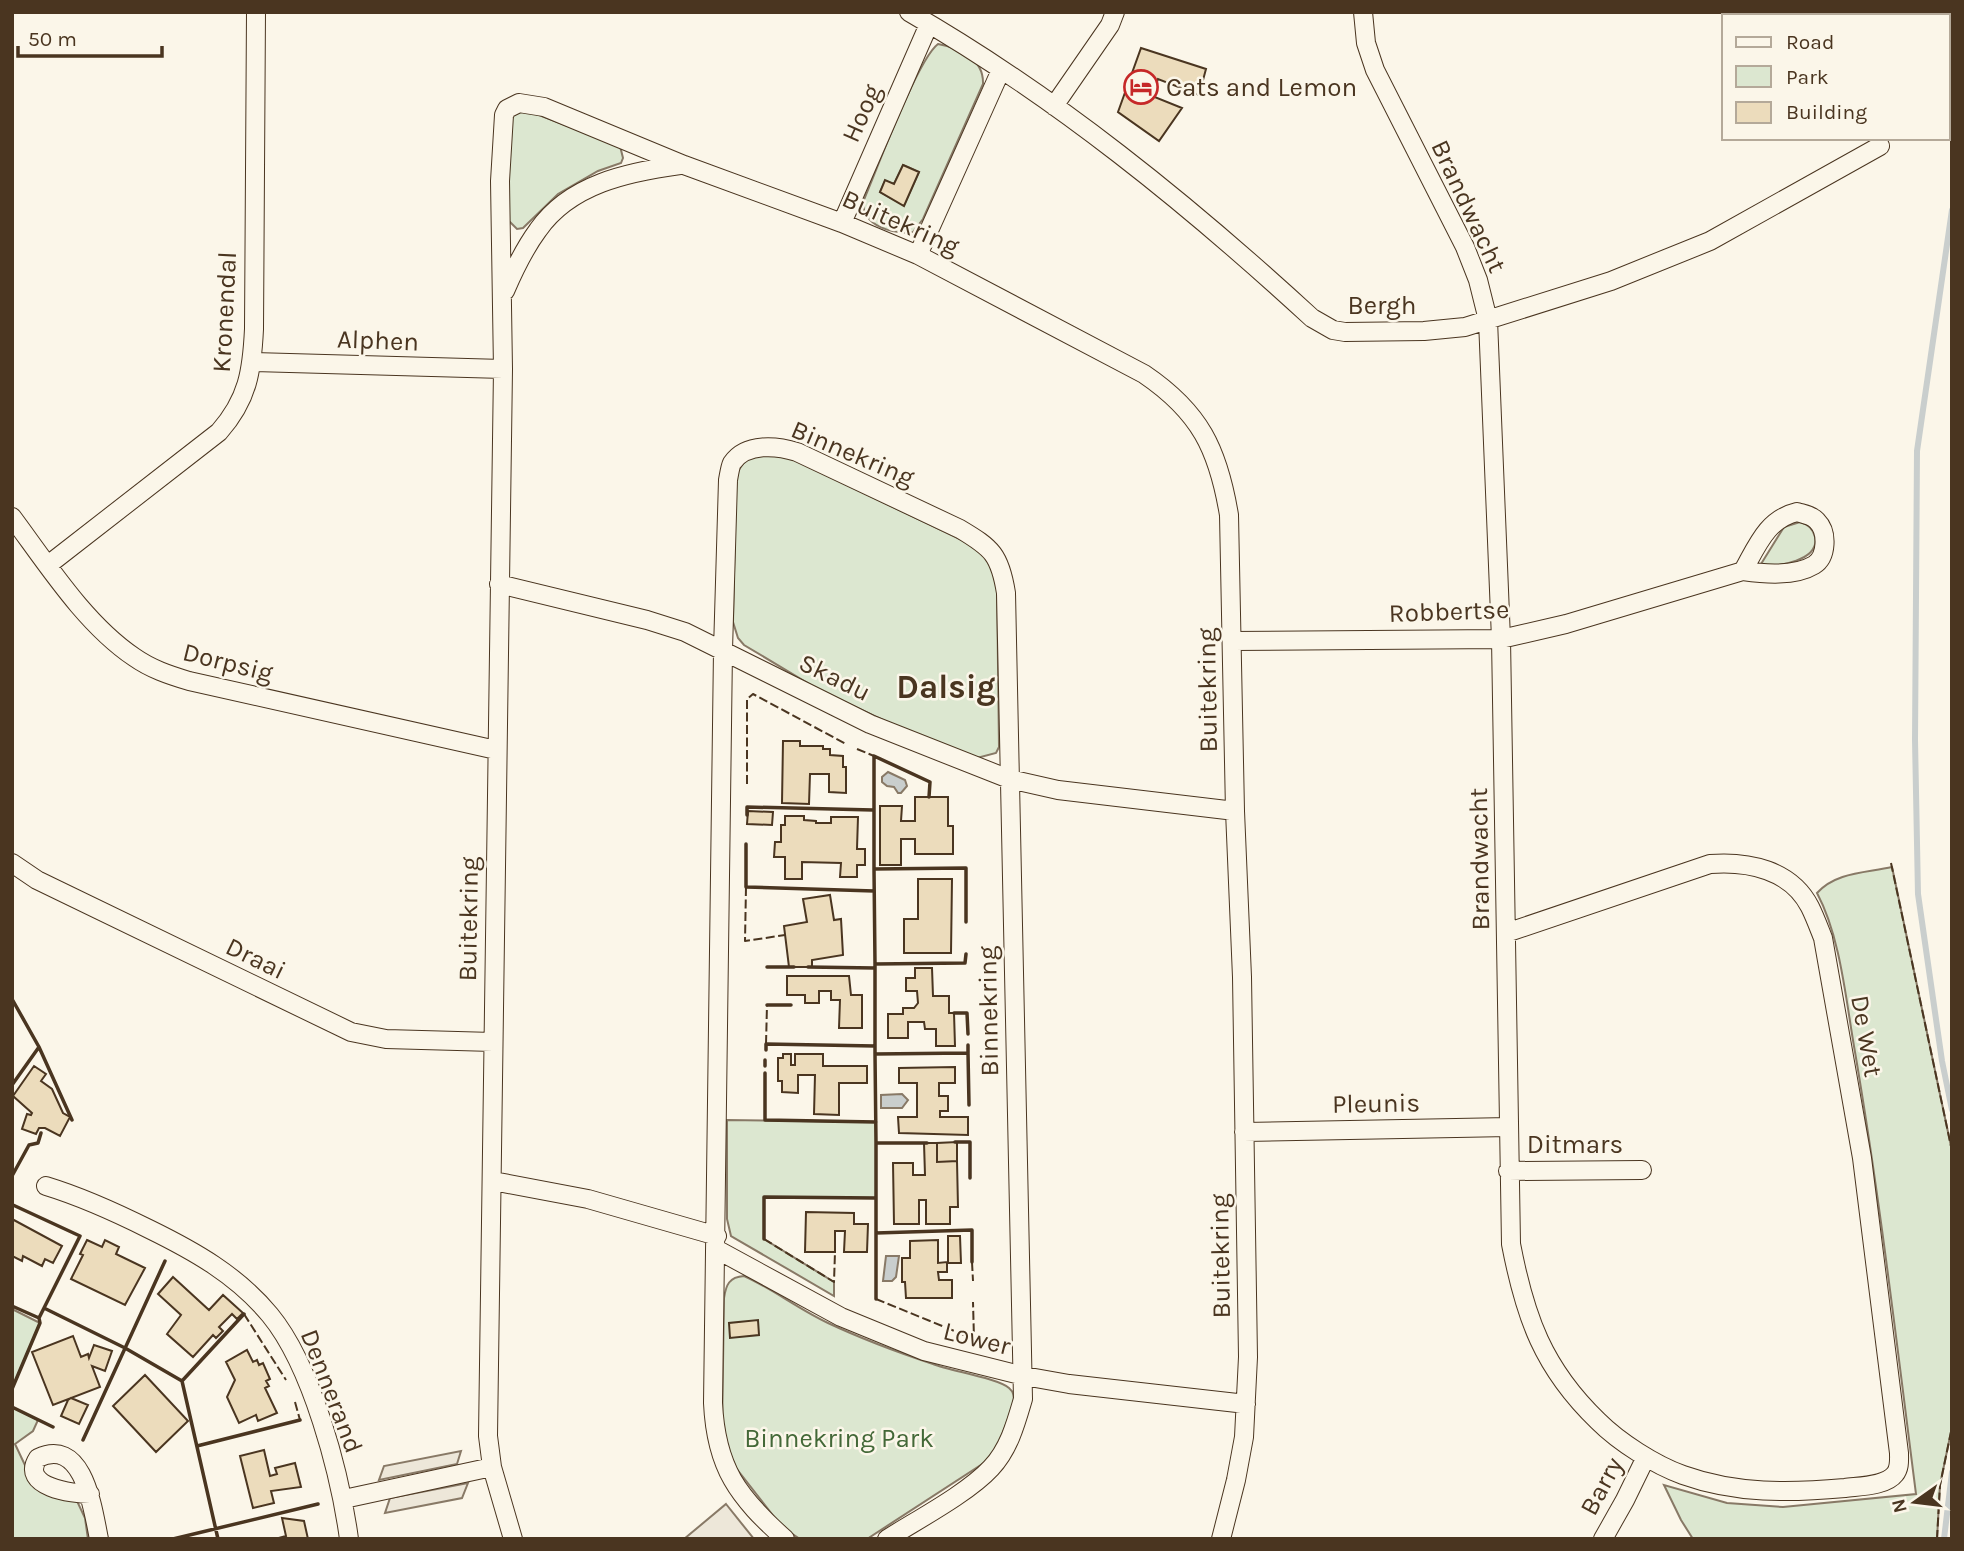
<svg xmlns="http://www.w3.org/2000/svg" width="1964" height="1551" font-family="Karla,sans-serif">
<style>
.green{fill:#dce7d0;stroke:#887966;stroke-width:2;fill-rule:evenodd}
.parking{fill:#ede7d9;stroke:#887966;stroke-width:2}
.water{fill:#c9cecd;stroke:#887966;stroke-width:2}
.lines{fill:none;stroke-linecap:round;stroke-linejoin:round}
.stream{stroke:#c9cecd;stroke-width:6}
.building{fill:#ecdcbc;stroke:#4a3520;stroke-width:2}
.minor-casing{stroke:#4a3520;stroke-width:20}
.minor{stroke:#fbf6e9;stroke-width:18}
.fence{stroke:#4a3520;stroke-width:2;stroke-dasharray:9 3.5;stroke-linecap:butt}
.wall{stroke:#4a3520;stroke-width:3.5}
.labels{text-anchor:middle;stroke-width:5;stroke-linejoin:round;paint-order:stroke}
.poi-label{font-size:26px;fill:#4a3520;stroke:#fbf6e9;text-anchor:start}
.street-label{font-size:26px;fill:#4a3520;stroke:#fbf6e9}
.park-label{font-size:26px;fill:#436837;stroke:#fbf6e9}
.district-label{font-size:33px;font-weight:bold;fill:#4a3520;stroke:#fbf6e9}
</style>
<rect width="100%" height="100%" fill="#fbf6e9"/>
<path class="green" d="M938,44C960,48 984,59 983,84L923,219L913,232C893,234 863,227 863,202C876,172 917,60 938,44ZM903,165L919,172L904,205L880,192L885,181L894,184Z
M526,110L620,146L623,158L621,163L598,171L558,194L523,228L517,229L509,221V124L512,115Z
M756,454L785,455L968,543L984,554L990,562L997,584L999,747L996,753L977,758L917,736L821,691L744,645L738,638L733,622L736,474L747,458Z
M1800,522C1808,524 1813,528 1815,537C1820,561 1778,566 1761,567V564L1784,527Z
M1892,867L1952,1151V1427L1940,1485L1937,1539H1693L1681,1520L1664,1485L1727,1503L1783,1507L1916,1494C1897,1346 1880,1199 1855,1052C1846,1002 1841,938 1817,893C1836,872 1865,873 1892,867Z
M727,1120L876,1122V1198L764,1197V1239L834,1282V1296L731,1236L727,1219Z
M744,1276C773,1289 798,1309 828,1323C862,1339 897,1352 933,1364C950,1371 997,1378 1009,1388C1014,1392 1014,1397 1014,1403L999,1443L990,1459L867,1539H800L782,1527L736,1468L727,1447L722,1430L724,1298C726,1285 729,1277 744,1276Z
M12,1309L40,1323L12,1389Z
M12,1407L38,1420L33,1431L15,1444L32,1480L77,1501L85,1518L88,1539H12Z"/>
<path class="parking" d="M461,1451L457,1464L379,1480L384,1466Z
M468,1483L462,1498L385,1513L390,1498Z
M726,1504L754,1539H684Z"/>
<path class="water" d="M888,772L905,780L907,786L901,793H898L894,787L887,786L882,782V777Z
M902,1094L908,1100L902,1108H881V1095Z
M886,1256H899L896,1277L892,1281H883Z"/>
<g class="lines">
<path class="stream" d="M1952,210L1917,451L1915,740L1918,894L1942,1061L1952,1110
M1944,1539L1952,1472"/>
</g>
<path class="building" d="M1141,48L1206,69L1199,95L1158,79L1152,96L1182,108L1159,141L1118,112Z
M903,165L919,172L904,206L880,192L885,180L894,184Z
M783,741H800V746H823V749H830V755L843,756V767H846V793L829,792V774H810L809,804L782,803Z
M915,797H948V826H953V854H915V839H901V865H880V806H902L901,821H915Z
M748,811L773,812L772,825L747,824Z
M785,816H804V820L816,821V823H831V817H858L857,849H865V865H857V877H840L841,863L802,862V879H785V857H774L775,842H781V825H785Z
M918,879H952L951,953H904V919H918Z
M830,895L834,920L841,919L843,955L812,960V967H789L784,926L807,922L803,899Z
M915,968H932L933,996H949V1013H954L955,1046H936V1029H925L924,1022H908V1038H888V1014H903V1008H914L918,1003L917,991H906V978H915Z
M787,976H849L851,995H862V1028H839L840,1000H831V991H819V1003H805V995H787Z
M783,1054H791V1065H795V1054H823V1066H867V1083H839V1115L814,1114L815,1075H798V1093L782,1092V1081H778V1058H783Z
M34,1066L46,1074L41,1081L52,1089L63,1113L70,1117L60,1136L45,1128H39L36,1134L22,1129L27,1114L31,1115L32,1113L13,1096Z
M955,1067V1083H939V1096H948V1111H940V1117H968V1135L899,1133L898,1117H917V1083H899V1068Z
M957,1142V1161L937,1162V1143Z
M924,1143H937V1162L957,1161L958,1207H950V1224H926V1200H919V1224H894L893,1163H913V1175H925Z
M806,1212L854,1213V1224H868L867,1252H844L845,1231H835V1252H805Z
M12,1219L62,1246L53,1263L45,1259L42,1266L23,1256L22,1261L12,1256Z
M948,1236H960L961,1263H948Z
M87,1240L102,1247L105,1240L119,1247L116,1254L145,1268L125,1305L71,1279L83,1255L80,1254Z
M938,1240V1263L947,1262V1272H938L939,1280H952V1298H906L905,1282H902V1258H910V1241Z
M173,1277L209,1310L223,1295L243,1313L237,1319L232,1314L219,1327L223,1331L216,1338L213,1335L193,1357L167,1334L181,1315L158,1294Z
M758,1320L759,1335L730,1338L729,1323Z
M73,1336L81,1357L88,1354L89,1358L94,1345L112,1351L105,1371L92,1366L100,1387L53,1405L32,1352Z
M247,1350L253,1362L257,1360L259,1365L263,1363L270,1379L266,1381L269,1386L265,1388L277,1413L258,1421L256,1415L239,1423L227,1397L235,1380L226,1362Z
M145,1375L188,1421L156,1452L113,1406Z
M71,1398L88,1405L79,1424L61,1416L68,1400Z
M264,1450L270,1476L277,1474L275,1468L295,1463L301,1487L271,1491L274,1503L253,1508L240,1456Z
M282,1518L304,1521L308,1539H275L286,1536Z"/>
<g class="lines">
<g class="minor-casing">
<path id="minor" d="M909,12C1055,96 1188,204 1312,318L1333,330L1345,332L1424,331L1465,327L1611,281L1710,241L1880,146
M1363,12L1366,43L1375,70L1465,247L1478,280L1488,320L1501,639L1511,1244C1525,1317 1543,1368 1598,1421C1619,1442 1655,1465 1683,1475C1736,1494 1790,1493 1845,1488C1860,1486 1886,1486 1895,1474C1900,1468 1899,1460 1899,1453L1862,1158L1823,938C1819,928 1815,917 1810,907C1791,870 1749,861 1710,864L1506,933
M1054,106L1110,25L1115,12
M842,223L929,24
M918,255L1001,70
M505,291C514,270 524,249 538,230C570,184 628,172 680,165
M252,362L503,369
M1797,512C1803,514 1812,515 1817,521C1828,532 1827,557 1814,565C1794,577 1764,574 1743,571C1757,546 1767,519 1797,512Z
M12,517C47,564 85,624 134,657C151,669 169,675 189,681L496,750
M48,565L219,432C248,399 252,371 254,329L256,12
M499,584L647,620L685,632L870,724L1009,779L1058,790L1235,811
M1232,641L1501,639L1566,624L1743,571
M12,863L37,880L351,1032L386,1039L493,1042
M1244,1132L1509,1127
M1508,1171L1642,1170
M493,1181L588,1199L717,1236
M46,1186C82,1197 115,1212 149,1229C194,1251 237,1275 270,1315C312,1366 340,1473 349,1539
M716,1249L841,1317L924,1351L1024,1376L1069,1384L1246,1404
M90,1494C73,1494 19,1487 38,1458C84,1436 93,1510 99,1539
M344,1499L492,1467
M513,1539L492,1467L488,1436L503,369L500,181L504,115L507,109L519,103L544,107L684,165L842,223L918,255L1144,374C1200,412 1218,449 1229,515L1235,811L1242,977L1248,1357L1244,1437L1236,1480L1221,1539
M785,1539C738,1497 716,1468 713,1403L723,650L728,480C729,475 730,467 732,463C746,442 778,446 797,452L960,529C992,548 1000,555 1006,593L1023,1399C1016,1423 1009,1449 991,1468C968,1493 917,1520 887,1539
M1603,1539L1625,1500L1646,1457"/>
</g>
<use href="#minor" class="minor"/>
<path class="fence" d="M857,749L874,756
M747,784V699L753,694L846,744
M1891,863L1952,1151
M746,887L745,941L785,935
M766,1044L767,1005
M764,1239L834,1282L835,1252
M972,1262L973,1281
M876,1299L974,1339L973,1302
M244,1314L286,1380
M295,1402L300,1420
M1937,1539L1940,1485L1952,1427"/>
<path class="wall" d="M929,797L930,782L874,756V869L966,868V922
M747,815V807L873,810
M746,844V887L874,891
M874,869L875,964L965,963L966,954
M875,964V1054L968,1053L969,1105
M767,967H794
M808,967L875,968
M12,999L39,1047
M767,1005H791
M954,1013H967L968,1034
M766,1050V1044L875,1046
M968,1053V1045
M875,1054L876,1143H927
M765,1066V1060
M765,1073V1120L876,1122
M12,1085L39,1047L72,1120
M955,1142H970V1178
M876,1143V1233L972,1230V1262
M12,1176L29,1145L38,1143L41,1133
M876,1233V1299
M764,1239V1197L876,1198
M12,1306L39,1318L80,1236L13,1205
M44,1308L125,1348L182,1381L244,1314
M182,1381L218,1539
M12,1389L40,1323L39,1318
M12,1407L53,1427
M83,1440L165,1261
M197,1446L300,1420
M173,1539L318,1504"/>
</g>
<defs>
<g id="hotel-ring" transform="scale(1.75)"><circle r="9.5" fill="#fbf6e9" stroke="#c62828" stroke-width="1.5"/><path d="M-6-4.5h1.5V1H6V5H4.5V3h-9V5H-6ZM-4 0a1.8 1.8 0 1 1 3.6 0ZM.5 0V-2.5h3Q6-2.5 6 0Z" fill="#c62828"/></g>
</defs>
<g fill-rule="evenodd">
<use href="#hotel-ring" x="1141" y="87"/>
</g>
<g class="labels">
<g class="poi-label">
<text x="1166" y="96">Cats and Lemon</text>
</g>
<g class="street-label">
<text transform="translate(861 113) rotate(-66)" y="9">Hoog</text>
<text transform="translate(1469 206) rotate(65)" y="9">Brandwacht</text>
<text transform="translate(901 222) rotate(24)" y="9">Buitekring</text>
<text x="1382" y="314">Bergh</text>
<text transform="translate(224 312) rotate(-87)" y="9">Kronendal</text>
<text transform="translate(378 340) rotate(2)" y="9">Alphen</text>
<text transform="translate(853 453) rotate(23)" y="9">Binnekring</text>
<text transform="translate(1449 611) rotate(-2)" y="9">Robbertse</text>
<text transform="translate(228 662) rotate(14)" y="9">Dorpsig</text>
<text transform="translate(835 677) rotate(26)" y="9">Skadu</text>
<text transform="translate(1207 690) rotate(-91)" y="9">Buitekring</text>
<text transform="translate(1479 859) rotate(-91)" y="9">Brandwacht</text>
<text transform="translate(468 919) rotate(-89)" y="9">Buitekring</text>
<text transform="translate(256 958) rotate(26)" y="9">Draai</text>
<text transform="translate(988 1011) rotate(-91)" y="9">Binnekring</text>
<text transform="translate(1867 1036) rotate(80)" y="9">De Wet</text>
<text transform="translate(1376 1103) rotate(-1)" y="9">Pleunis</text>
<text x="1575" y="1153">Ditmars</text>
<text transform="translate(1220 1256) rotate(-91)" y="9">Buitekring</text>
<text transform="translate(977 1338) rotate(14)" y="9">Lower</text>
<text transform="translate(332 1391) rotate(69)" y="9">Dennerand</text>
<text transform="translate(1601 1486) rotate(-62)" y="9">Barry</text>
</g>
<g class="park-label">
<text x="839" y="1447">Binnekring Park</text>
</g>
<g class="district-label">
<text x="946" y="698">Dalsig</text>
</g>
</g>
<rect width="1964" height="1551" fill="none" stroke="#4a3520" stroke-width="28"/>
<rect x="1722" y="14" width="228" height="126" fill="#fbf6e9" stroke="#b4a999" stroke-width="2"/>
<rect x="1736" y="37" width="35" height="10" fill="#fbf6e9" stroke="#b4a999" stroke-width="2"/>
<text x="1786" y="49" font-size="21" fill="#4a3520">Road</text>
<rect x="1736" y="66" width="35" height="21" fill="#dce7d0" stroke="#b4a999" stroke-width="2"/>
<text x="1786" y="84" font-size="21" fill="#4a3520">Park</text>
<rect x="1736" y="102" width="35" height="21" fill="#ecdcbc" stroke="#b4a999" stroke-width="2"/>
<text x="1786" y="119" font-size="21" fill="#4a3520">Building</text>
<g transform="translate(1915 1502) rotate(256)" stroke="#fbf6e9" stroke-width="5" paint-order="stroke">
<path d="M0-5L12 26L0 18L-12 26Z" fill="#4a3520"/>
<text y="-10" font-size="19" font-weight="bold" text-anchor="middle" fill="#4a3520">N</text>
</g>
<path d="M18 46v10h144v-10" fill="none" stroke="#4a3520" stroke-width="3.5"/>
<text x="28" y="46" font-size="21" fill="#4a3520" stroke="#fbf6e9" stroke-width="5" paint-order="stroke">50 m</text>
</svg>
